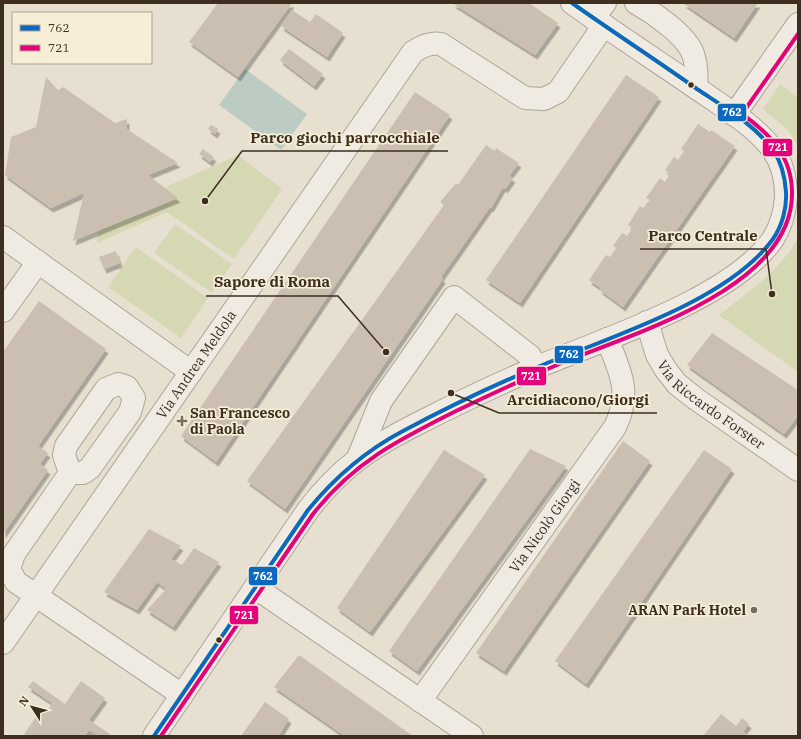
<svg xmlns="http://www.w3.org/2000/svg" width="801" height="739" font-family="'IBM Plex Serif',serif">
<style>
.green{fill:#d6d7b3}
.water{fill:#bcccc2}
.building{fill:#cbbfb2;filter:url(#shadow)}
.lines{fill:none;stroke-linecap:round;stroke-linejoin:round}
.minor-casing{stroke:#ada599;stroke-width:24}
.minor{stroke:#efebe3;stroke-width:22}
.bus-1-casing{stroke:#f7eed8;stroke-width:7}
.bus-2-casing{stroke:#f7eed8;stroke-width:7}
.bus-1{stroke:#0c69bf;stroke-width:4}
.bus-2{stroke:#e5007d;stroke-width:4}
.bus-dot{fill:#3d2e20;stroke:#f7eed8;stroke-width:1.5}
.poi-dot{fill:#786c5e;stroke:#f7eed8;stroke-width:1.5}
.labels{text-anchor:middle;stroke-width:3.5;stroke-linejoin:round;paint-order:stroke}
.street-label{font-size:14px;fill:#3d2e20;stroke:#f7eed8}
.poi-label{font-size:14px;font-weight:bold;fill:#3d2e20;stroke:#f7eed8;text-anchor:start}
.leader{fill:none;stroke:#3d2e20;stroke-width:1.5}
.callout-dot{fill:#3d2e20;stroke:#f7eed8;stroke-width:1.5}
.callout-label{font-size:15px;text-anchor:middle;font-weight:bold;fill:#3d2e20;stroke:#f7eed8;stroke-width:3.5;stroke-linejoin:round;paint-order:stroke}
.line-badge{stroke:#f7eed8;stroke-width:1.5}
.badge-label{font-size:11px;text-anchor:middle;font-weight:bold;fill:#fff}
</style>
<defs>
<filter id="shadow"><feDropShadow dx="2.5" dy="4.5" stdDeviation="0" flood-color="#0004"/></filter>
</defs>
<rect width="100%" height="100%" fill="#e7e0d1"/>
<path class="green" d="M780,84L798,98V146L787,129L763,109Z
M238,155L282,189L234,259L167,212L97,243L98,217Z
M175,224L232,264L212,293L154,253Z
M798,238V372L719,315C748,292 780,271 798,238Z
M136,247L208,298L181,338L108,287Z"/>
<path class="water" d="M245,69L307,114L281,150L219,105Z"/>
<path class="building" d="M218,3H292L238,77L189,42Z
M452,3H529L558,23L535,55Z
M683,3H758L734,38Z
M292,10L310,22L316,14L343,33L327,57L281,26Z
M289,49L323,74L314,86L280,60Z
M626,75L659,97L520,303L486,280Z
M46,77L58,90L63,87L115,123L127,119V129L178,163L148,175L178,198L73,241L84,193L51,208L5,175L11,137L36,127Z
M415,92L450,115L216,462L181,436Z
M698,124L710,132L711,130L735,146L623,307L600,290L601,288L589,280L606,255L610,257L616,248L613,246L622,233L627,236L633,228L628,225L640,206L643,208L650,200L646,198L660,178L665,182L670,174L665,170L674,157L678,160L684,151L681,149Z
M211,125L218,129L215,134L208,129Z
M486,145L495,151L496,148L519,163L509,176L513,178L505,189L503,187L491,208L490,207L441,277L443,279L285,509L247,481L444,205L440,202L456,183L458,185Z
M203,149L214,157L210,162L199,154Z
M116,251L120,263L104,269L99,257Z
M39,301L106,349L38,446L48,453L40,464L48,470L3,534V352Z
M712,333L798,390V416L784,434L687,365Z
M623,441L650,461L504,671L476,653Z
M530,449L566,466L417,671L389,651Z
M444,450L485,475L370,632L337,608Z
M704,450L732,469L586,684L555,661Z
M149,529L181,546L171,559L182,565L194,548L219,562L173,627L147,610L166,589L157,582L137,610L104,592Z
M299,655L413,736H345L274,687Z
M33,681L65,704L81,681L105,698L89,720L110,734L109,736H98L89,730L85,736H26L24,734L43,707L48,710L52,703L28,687Z
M265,702L289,719L279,735L281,736H241Z
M721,714L736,726L742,718L749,724L743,732L749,736H703Z"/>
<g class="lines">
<g class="minor-casing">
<g id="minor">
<path d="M636,3C654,13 686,35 693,54C697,65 697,76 696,88"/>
<path d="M593,18L605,3"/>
<path d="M734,115L798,24"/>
<path d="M3,237L191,372"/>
<path d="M3,311L38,262"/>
<path id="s1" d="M647,322L657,355L666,370L677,384L696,399L798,470"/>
<path d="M358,458L381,401L454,297L530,356L535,368"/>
<path d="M70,473L64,455L66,446L106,389L118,384L127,387L134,398L130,412L90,468L83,473H70L14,554L9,569L16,582L182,695"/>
<path d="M256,588L472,736"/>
<path id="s2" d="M3,643L413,52C422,46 431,42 441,44L525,98L544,99L558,92L604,25"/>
<path id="s3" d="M420,701L615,427C632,392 620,371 607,339"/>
<path d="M154,736L308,510C341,467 371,447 419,423C458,403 500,383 540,366C607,338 732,298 773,239C781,226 785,212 786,197C786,180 783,164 773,150C757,128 731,112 708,96C663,65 617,35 572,3"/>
</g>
</g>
<use href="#minor" class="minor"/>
<g class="bus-1-casing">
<path id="bus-1" d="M154,736L308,510C335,477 365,451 403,431C448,407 494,385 540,366C610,337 728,301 773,239C782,226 787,208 786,192C785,177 782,163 773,150C754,124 724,107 697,89C656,60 613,32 572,3"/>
</g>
<g class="bus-2-casing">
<path id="bus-2" d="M161,736L313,514C354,462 398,440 456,411C491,394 528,377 564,362C635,333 793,287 792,193C792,156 770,134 742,114L798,34"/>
</g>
<use href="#bus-1" class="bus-1"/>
<use href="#bus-2" class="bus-2"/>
</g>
<g class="bus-dot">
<circle cx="691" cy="85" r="3.5"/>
<circle cx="219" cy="640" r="3.5"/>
</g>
<g class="poi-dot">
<path d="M180 415h4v4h4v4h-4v4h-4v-4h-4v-4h4z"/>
<circle cx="754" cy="610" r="4"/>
</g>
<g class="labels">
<g class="street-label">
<text dy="5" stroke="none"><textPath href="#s2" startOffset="339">Via Andrea Meldola</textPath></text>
<text dy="5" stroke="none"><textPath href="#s1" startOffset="109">Via Riccardo Forster</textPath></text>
<text dy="5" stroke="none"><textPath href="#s3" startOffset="215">Via Nicolò Giorgi</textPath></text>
</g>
<g class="poi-label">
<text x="190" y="418">San Francesco<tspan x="190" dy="16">di Paola</tspan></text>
<text x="746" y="615" text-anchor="end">ARAN Park Hotel</text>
</g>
</g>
<path class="leader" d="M205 201L242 151H448M772 294L766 249H640M386 352L338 296H206M451 393L499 413H657"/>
<g class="callout-dot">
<circle cx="205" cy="201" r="4"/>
<circle cx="772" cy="294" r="4"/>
<circle cx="386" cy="352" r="4"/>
<circle cx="451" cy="393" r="4"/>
</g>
<g class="callout-label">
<text x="345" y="143">Parco giochi parrocchiale</text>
<text x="703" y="241">Parco Centrale</text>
<text x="272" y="287">Sapore di Roma</text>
<text x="578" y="405">Arcidiacono/Giorgi</text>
</g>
<g class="line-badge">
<rect x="717" y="103" width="30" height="19" rx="4" fill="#0c69bf"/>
<rect x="762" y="138" width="31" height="19" rx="4" fill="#e5007d"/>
<rect x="554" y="345" width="30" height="19" rx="4" fill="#0c69bf"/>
<rect x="516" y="366" width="31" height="20" rx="4" fill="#e5007d"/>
<rect x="248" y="566" width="30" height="20" rx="4" fill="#0c69bf"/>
<rect x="229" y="605" width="30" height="20" rx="4" fill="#e5007d"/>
</g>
<g class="badge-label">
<text x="732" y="116">762</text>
<text x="778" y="151">721</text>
<text x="569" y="358">762</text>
<text x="531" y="380">721</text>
<text x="263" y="580">762</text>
<text x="244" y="619">721</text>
</g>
<rect width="801" height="739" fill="none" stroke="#3d2e20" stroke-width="8"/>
<rect x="12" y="12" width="140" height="52" fill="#f7eed8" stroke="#ada18e"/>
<rect x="20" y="25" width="20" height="6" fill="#0c69bf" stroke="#ada18e"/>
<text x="48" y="32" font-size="12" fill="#3d2e20">762</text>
<rect x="20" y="45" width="20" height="6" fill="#e5007d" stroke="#ada18e"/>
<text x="48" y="52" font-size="12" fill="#3d2e20">721</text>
<g transform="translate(32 707) rotate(306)" stroke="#f7eed8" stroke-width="3" paint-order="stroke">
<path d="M0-3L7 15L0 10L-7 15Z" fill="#3d2e20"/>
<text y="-6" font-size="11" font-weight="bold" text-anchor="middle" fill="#3d2e20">N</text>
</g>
</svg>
